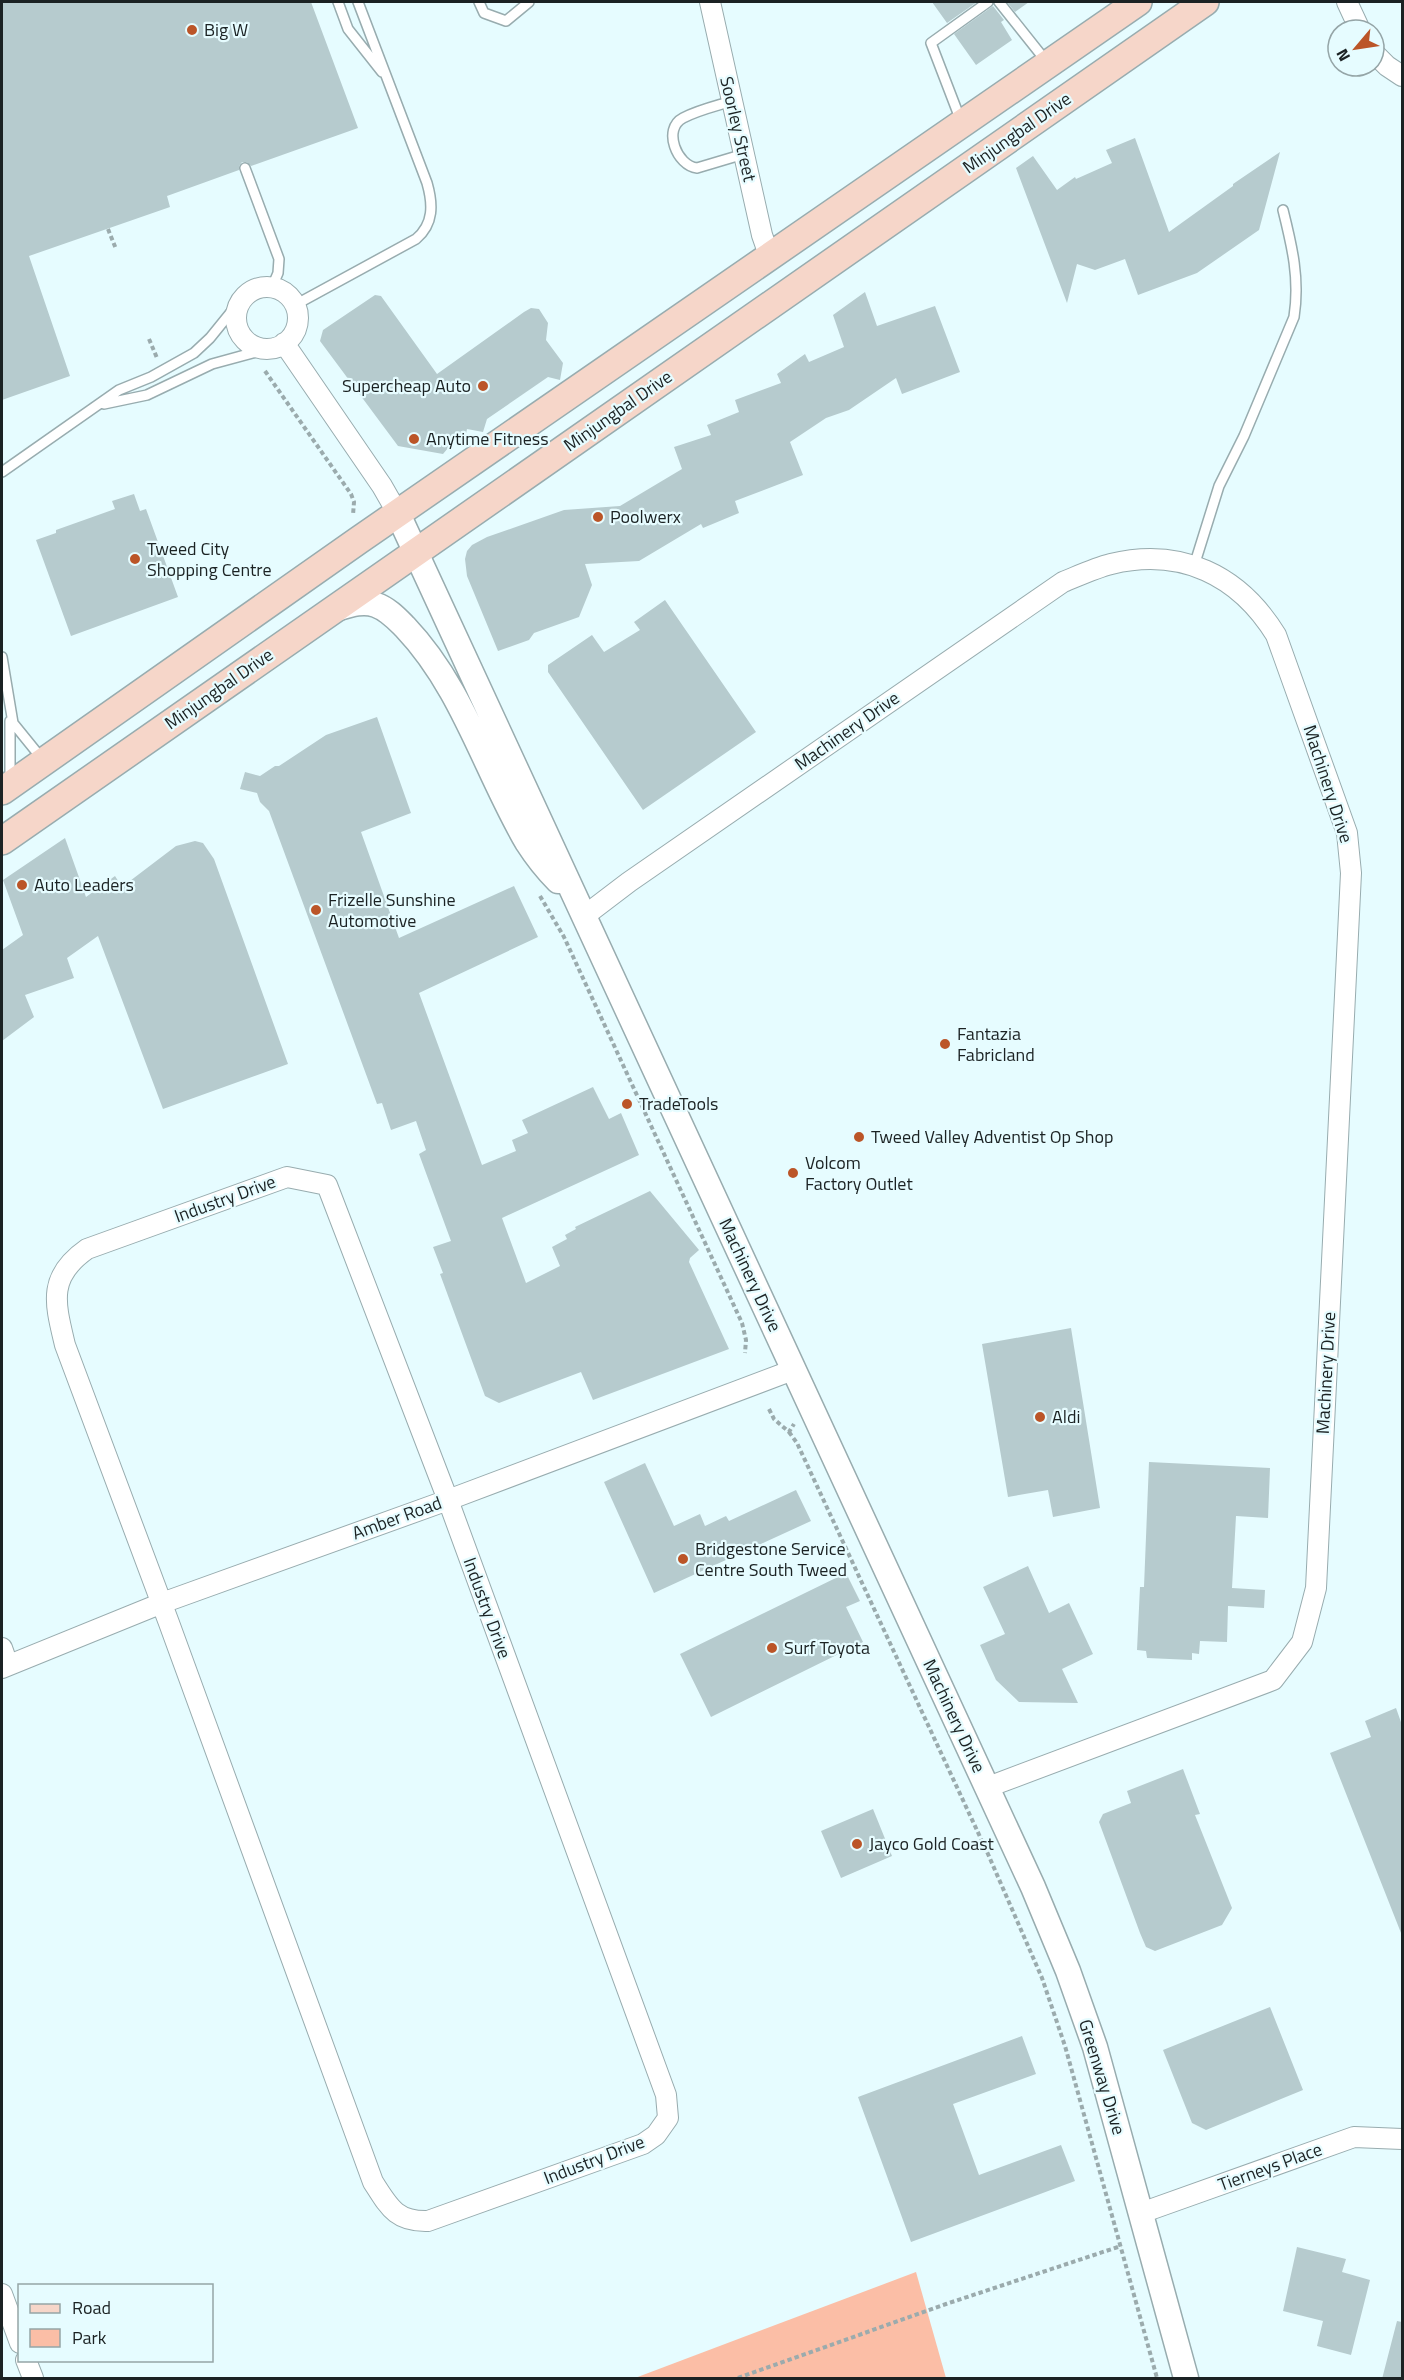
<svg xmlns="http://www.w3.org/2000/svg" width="1404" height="2380" font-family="'Titillium Web',sans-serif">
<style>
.green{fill:#fbbea6}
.building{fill:#b6cbce}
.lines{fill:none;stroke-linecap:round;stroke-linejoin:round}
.service-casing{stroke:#98acaf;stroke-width:12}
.minor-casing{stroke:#98acaf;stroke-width:22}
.tertiary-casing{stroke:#98acaf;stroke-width:27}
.secondary-casing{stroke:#98acaf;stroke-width:30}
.path{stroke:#9babad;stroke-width:4;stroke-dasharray:4.5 3;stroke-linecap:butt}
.service{stroke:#fff;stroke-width:9}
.minor{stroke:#fff;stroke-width:20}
.tertiary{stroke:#fff;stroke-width:24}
.secondary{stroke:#f6d6c9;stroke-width:27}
.poi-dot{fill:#bb5528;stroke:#e6fcff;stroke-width:2}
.labels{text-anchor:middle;stroke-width:4.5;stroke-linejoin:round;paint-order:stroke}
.poi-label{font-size:18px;fill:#1b2223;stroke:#e6fcff;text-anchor:start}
.street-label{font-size:18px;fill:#1b2223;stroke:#e6fcff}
</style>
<rect width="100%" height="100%" fill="#e6fcff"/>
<path class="green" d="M916,2272L946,2378H635Z"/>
<path class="building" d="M2,2H311L358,128L251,166L247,162H242L239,166V170L167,196L170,207L29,256L70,376L2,400Z
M932,2H977L947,23Z
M1007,2H1029L1015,12Z
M993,6L1004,20L1001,22L1012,40L976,65L954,34Z
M1135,138L1169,232L1233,186V184L1280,152L1259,230L1197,273L1138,295L1125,259L1095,270L1077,264L1067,303L1016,168L1033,156L1057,190L1075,177L1076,179L1112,163L1106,150Z
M865,292L877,326L935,306L960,372L902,394L896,378L849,410L826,418L790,442L803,475L735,501L739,513L703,528L701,524L639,561L585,564L592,585L579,617L534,633L529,640L498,651L467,576L465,559L467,551L472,545L487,537L564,510L620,506L682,469L674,447L711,435L707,425L739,412L735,400L781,383L777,374L805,354L809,362L844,347L833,315Z
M375,295L381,296L437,374L524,312L531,308L539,309L548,323L546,340L563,363L560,380L548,377L487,419L483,432L467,429L463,447L453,442L443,454L398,446L320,341L323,330Z
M134,494L140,511L146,509L178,597L71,636L36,540L56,533V530L115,509L112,501Z
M665,600L756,732L643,810L548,672V665L592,635L604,652L640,630L634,622Z
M377,717L411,813L361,832L399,938L514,886L538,937L419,993L482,1165L516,1151L512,1140L528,1133L522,1120L593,1087L609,1119L621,1113L639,1155L502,1218L526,1283L560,1266L552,1247L567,1239L565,1235L576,1229L575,1227L650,1191L699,1250L690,1258L689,1262L729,1349L593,1400L581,1372L499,1403L485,1396L440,1274L443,1273L433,1247L451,1241L419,1154L426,1150L416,1121L391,1130L382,1103L377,1104L269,811L260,802L257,793L240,789L245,772L260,776L275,766H279L326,735Z
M65,838L86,897L115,876L122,887L176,846L195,841L203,843L214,859L288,1064L163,1109L98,936L67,958L74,978L25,995L34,1017L2,1041V950L23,935L3,880Z
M1071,1328L1100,1508L1053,1517L1048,1490L1008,1497L982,1344Z
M1149,1462L1270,1468L1268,1518L1236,1516L1232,1588L1265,1590L1264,1608L1228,1606L1227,1642L1200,1641L1199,1654L1192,1653V1660L1147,1658L1146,1651L1137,1650L1140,1587H1144Z
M645,1463L674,1526L700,1514L705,1526L726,1516L729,1521L796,1490L811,1521L654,1593L604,1482Z
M1028,1566L1049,1613L1069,1603L1093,1654L1062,1669L1078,1703L1019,1702L996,1680L980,1645L1005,1634L983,1587Z
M846,1573L860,1601L846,1607L863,1642L711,1717L680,1654Z
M1396,1708L1402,1725L1401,1933L1330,1753L1371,1737L1365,1721Z
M1183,1769L1200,1814L1195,1815L1232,1908L1222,1925L1155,1951L1146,1947L1140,1933L1099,1822L1103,1814L1131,1803L1127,1791Z
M873,1809L892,1856L841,1878L821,1831Z
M1270,2007L1303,2090L1206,2130L1192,2123L1163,2050Z
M1022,2036L1036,2074L953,2104L979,2175L1061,2145L1075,2181L911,2242L858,2097Z
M1297,2247L1346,2259L1342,2272L1370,2280L1351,2355L1317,2346L1323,2321L1283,2311Z
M1397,2321L1402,2322V2379H1382Z"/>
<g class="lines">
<g class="service-casing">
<path id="service" d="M338,2L348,29L382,72
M479,2L484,13L506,21L529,2
M999,2L1046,61
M732,101C716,106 698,110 683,118C662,129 677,166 697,168L744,154
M961,121L931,43L988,2
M245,168L279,259L278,273L272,287
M295,305L416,239C434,224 433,204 427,183L358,2
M104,404L147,395L212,364L267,349
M2,472L119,390L151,377L194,353L210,338L240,301
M1194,566L1219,486L1244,436L1294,317C1300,279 1292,246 1283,210
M2,657L13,723L43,760
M10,779V721"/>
</g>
<g class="minor-casing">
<path id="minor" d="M710,2L762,235L769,255
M1347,2L1360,30
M1374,53L1387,66L1402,76
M236 318a31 31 0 1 1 62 0a31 31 0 1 1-62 0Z
M284,343L382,486L398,514
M583,917L629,882L1063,582C1078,576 1095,568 1111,564C1181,547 1239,575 1276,635L1347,833L1351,873L1316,1588L1302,1642L1273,1680L988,1787
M287,1177L327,1185L448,1500L666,2095L668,2118L656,2135L643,2144L428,2221C396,2222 389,2207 373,2182L169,1623L65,1345C55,1303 47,1277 87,1249Z
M2,1648L8,1665
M2,1668L162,1603L448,1500L793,1370
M1141,2213L1354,2137L1402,2139
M2,2294L20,2343
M26,2360L33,2378"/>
</g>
<g class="tertiary-casing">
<path id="tertiary" d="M398,514L1033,1887L1068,1971L1095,2047L1186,2378
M336,609C349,605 363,600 376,605C388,609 397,619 405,627C463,688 485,770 527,842C536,856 546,869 558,881"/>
</g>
<g class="secondary-casing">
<path id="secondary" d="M2,791L359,540L1138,2
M2,841L1205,2"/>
</g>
<path class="path" d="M108,229L116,249
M149,339L157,358
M265,371L351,494L354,502L353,515
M540,896L564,937L742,1323L746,1340L745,1353
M769,1409L774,1419L789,1432L794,1424
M789,1432L797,1443L988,1854L1042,1978L1065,2046L1157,2378
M738,2378L946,2304L1121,2246"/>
<use href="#service" class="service"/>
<use href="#minor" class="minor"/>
<use href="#tertiary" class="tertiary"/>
<use href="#secondary" class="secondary"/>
</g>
<g class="poi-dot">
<circle cx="192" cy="30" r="6"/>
<circle cx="483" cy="386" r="6"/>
<circle cx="414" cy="439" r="6"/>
<circle cx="598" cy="517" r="6"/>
<circle cx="135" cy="559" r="6"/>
<circle cx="22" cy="885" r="6"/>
<circle cx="316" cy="910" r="6"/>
<circle cx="945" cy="1044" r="6"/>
<circle cx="627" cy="1104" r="6"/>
<circle cx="859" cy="1137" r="6"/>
<circle cx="793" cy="1173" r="6"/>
<circle cx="1040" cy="1417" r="6"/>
<circle cx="683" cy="1559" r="6"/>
<circle cx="772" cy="1648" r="6"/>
<circle cx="857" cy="1844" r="6"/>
</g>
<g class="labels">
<g class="poi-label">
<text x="204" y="36">Big W</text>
<text x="471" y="392" text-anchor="end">Supercheap Auto</text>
<text x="426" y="445">Anytime Fitness</text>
<text x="610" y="523">Poolwerx</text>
<text x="147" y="555">Tweed City<tspan x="147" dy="21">Shopping Centre</tspan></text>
<text x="34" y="891">Auto Leaders</text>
<text x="328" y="906">Frizelle Sunshine<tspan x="328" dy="21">Automotive</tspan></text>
<text x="957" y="1040">Fantazia<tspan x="957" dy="21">Fabricland</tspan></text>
<text x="639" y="1110">TradeTools</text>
<text x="871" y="1143">Tweed Valley Adventist Op Shop</text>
<text x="805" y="1169">Volcom<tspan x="805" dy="21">Factory Outlet</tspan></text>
<text x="1052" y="1423">Aldi</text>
<text x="695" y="1555">Bridgestone Service<tspan x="695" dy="21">Centre South Tweed</tspan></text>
<text x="784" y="1654">Surf Toyota</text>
<text x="869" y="1850">Jayco Gold Coast</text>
</g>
<g class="street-label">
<text transform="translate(738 129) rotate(77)" y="6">Soorley Street</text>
<text transform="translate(1017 133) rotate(-35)" y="6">Minjungbal Drive</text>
<text transform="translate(618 411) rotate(-35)" y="6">Minjungbal Drive</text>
<text transform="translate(219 689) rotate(-35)" y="6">Minjungbal Drive</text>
<text transform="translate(847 731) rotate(-35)" y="6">Machinery Drive</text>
<text transform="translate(1328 784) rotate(72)" y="6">Machinery Drive</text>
<text transform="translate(225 1199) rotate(-20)" y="6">Industry Drive</text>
<text transform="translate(750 1275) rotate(65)" y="6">Machinery Drive</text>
<text transform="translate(1326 1373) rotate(-87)" y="6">Machinery Drive</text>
<text transform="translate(397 1518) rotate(-20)" y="6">Amber Road</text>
<text transform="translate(487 1608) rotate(70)" y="6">Industry Drive</text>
<text transform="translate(954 1716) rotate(65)" y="6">Machinery Drive</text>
<text transform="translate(1102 2077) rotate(73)" y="6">Greenway Drive</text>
<text transform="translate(594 2160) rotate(-21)" y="6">Industry Drive</text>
<text transform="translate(1270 2167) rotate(-20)" y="6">Tierneys Place</text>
</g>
</g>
<rect width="1404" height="2380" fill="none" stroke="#1b2223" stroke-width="6"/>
<rect x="18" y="2284" width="195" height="78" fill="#e6fcff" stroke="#95a5a7" stroke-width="1.5"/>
<rect x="30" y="2304" width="30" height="9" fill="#f6d6c9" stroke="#95a5a7" stroke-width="1.5"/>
<text x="72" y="2314" font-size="18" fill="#1b2223">Road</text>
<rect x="30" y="2329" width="30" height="18" fill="#fbbea6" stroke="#95a5a7" stroke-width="1.5"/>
<text x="72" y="2344" font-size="18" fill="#1b2223">Park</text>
<g transform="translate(1356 48) rotate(241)"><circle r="28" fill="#e6fcff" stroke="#95a5a7" stroke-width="1.5"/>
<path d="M0-4.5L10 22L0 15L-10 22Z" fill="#bb5528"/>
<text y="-9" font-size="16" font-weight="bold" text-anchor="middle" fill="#1b2223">N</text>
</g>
</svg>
